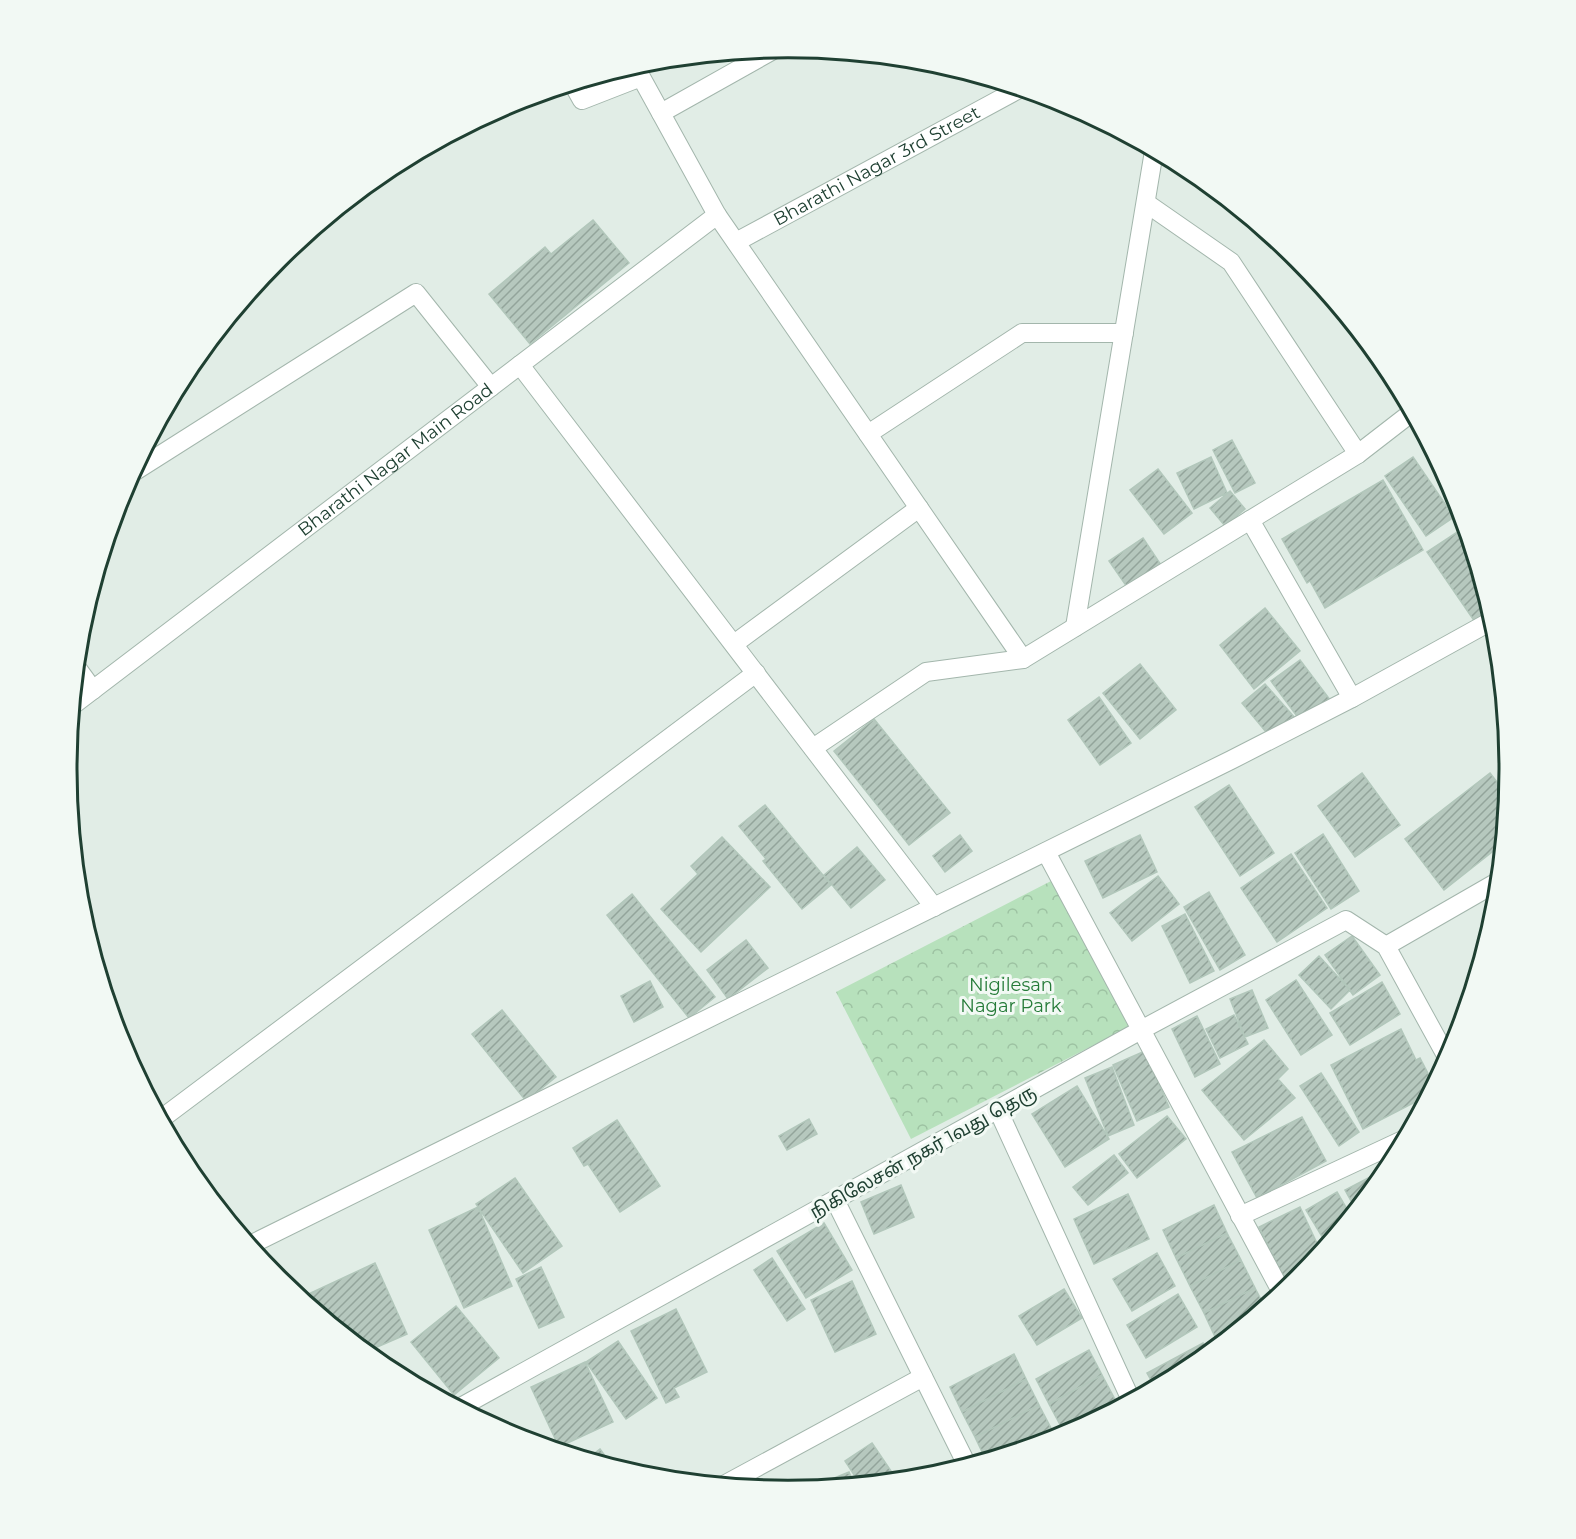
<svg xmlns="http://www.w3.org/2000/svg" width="1576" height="1539" font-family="Montserrat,'Noto Sans Tamil',sans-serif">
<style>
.forest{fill:url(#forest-crowns)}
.building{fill:url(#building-hatch);stroke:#b2c7bb;stroke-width:1.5}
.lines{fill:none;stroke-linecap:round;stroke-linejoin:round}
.minor-casing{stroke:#a3b6ac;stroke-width:20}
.minor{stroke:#fff;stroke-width:18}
.labels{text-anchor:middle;stroke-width:6;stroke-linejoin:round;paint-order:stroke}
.street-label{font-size:18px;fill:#1f4032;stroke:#f2f9f4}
.park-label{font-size:18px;fill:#257b38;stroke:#f2f9f4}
.rim{fill:none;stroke:#1f4032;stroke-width:3}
</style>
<defs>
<pattern id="forest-crowns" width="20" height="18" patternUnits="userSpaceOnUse" patternTransform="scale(1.5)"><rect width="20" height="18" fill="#b7e1bc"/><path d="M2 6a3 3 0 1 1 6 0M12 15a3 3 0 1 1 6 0" fill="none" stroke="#9dc2a2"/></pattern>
<pattern id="building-hatch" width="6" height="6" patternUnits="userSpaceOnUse" patternTransform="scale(1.5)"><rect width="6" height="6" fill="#b6c8be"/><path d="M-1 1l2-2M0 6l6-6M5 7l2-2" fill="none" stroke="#93a49b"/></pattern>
</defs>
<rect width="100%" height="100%" fill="#e1ede6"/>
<path class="forest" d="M1053,880L1129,1027L911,1139L836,992Z"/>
<path class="building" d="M593,220L629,263L530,344L489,294L545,247L551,254Z
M1232,440L1255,483L1235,493L1213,450Z
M1211,457L1227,493L1194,509L1177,473Z
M1413,457L1454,517L1426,536L1385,476Z
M1158,469L1192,513L1164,534L1130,490Z
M1383,480L1423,550L1325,608L1310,581L1307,583L1282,539Z
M1230,491L1245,509L1225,526L1210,508Z
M1465,527L1491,612L1475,622L1427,552Z
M1143,538L1161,565L1127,587L1109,561Z
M1265,608L1300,651L1254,689L1220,645Z
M1300,660L1331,701L1302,723L1271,681Z
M1140,664L1176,710L1140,739L1103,693Z
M1265,684L1295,718L1271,738L1242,703Z
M1099,697L1131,743L1100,765L1068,720Z
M874,719L950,813L909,845L834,751Z
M1362,773L1400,825L1355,857L1318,806Z
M1490,773L1507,795L1502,844L1444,890L1405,839Z
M1229,785L1274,853L1240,876L1195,807Z
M765,805L831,885L802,909L763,861L766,859L739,826Z
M1323,834L1359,891L1331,909L1295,853Z
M960,835L972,851L945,872L933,856Z
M1140,835L1157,872L1103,898L1085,861Z
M722,837L770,887L701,952L661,909L698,874L691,866Z
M857,847L885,880L851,908L824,875Z
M1291,854L1327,908L1277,942L1241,888Z
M1158,876L1179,904L1132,941L1110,913Z
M1209,892L1245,955L1220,970L1184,907Z
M632,894L715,997L689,1018L607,915Z
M1185,914L1214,971L1190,983L1162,926Z
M1352,936L1380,975L1353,995L1325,955Z
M746,940L768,968L728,999L707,970Z
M1319,956L1350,990L1331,1009L1299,975Z
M1296,980L1332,1035L1301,1055L1266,1000Z
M650,981L663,1007L634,1022L621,996Z
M1382,982L1400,1014L1350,1045L1330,1013Z
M1252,990L1268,1028L1245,1037L1230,999Z
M502,1010L556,1077L526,1101L472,1034Z
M1234,1015L1248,1044L1220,1058L1206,1029Z
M1197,1016L1220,1064L1195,1077L1172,1029Z
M1401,1029L1416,1060L1420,1058L1434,1085L1427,1096L1363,1129L1331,1065Z
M1264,1040L1288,1069L1278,1079L1295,1098L1244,1140L1202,1090Z
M1145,1051L1169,1107L1137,1121L1113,1065Z
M1112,1067L1134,1125L1108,1136L1085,1078Z
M1321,1073L1359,1132L1339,1146L1300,1086Z
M1077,1086L1109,1139L1065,1167L1032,1114Z
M1167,1116L1186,1139L1137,1178L1119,1154Z
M1302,1117L1326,1161L1257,1198L1232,1152Z
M809,1119L817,1134L787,1150L779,1136Z
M617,1120L660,1186L620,1212L588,1164L584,1166L573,1148Z
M1114,1155L1128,1173L1088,1205L1073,1187Z
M1372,1176L1377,1184L1356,1210L1345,1190Z
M515,1178L562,1246L523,1273L476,1204Z
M901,1185L914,1217L874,1234L861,1202Z
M1337,1192L1351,1216L1327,1245L1306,1210Z
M1128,1194L1149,1239L1094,1264L1074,1219Z
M1214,1205L1227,1233L1176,1258L1163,1230Z
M478,1207L512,1286L464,1308L429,1230Z
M1300,1207L1321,1252L1304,1272L1285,1281L1259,1227Z
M824,1223L852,1270L806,1298L777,1251Z
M1227,1233L1241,1260L1190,1286L1176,1258Z
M1157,1253L1175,1286L1132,1311L1113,1279Z
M772,1258L805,1309L787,1321L754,1270Z
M1241,1260L1255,1288L1204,1313L1190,1286Z
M375,1263L407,1334L366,1352L300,1298Z
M541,1267L564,1317L539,1328L516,1279Z
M852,1281L876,1334L835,1352L811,1300Z
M1255,1288L1265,1307L1232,1334L1217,1341L1204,1313Z
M1064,1289L1082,1318L1037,1345L1019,1316Z
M1178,1294L1197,1327L1146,1358L1127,1325Z
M456,1306L499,1358L454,1395L411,1342Z
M676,1309L707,1372L674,1388L679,1397L666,1403L631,1331Z
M618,1341L657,1398L626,1419L586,1362Z
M1203,1343L1209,1353L1189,1370L1155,1387L1147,1373Z
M1089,1350L1102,1375L1049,1404L1036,1379Z
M1014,1354L1026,1379L962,1412L950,1387Z
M585,1362L613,1422L559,1447L531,1387Z
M1102,1375L1118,1405L1065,1434L1049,1404Z
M1026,1379L1039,1405L975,1437L962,1412Z
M1039,1405L1052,1430L1006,1454L986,1460L975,1437Z
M1052,1430L1056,1439L1006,1454Z
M872,1443L897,1480L860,1484L845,1461Z
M600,1449L613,1467L587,1459Z
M849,1472L854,1484L824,1487L822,1483Z"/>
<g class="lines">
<g class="minor-casing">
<g id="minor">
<path d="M573,84L582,100L641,77L717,215L1023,659"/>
<path d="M661,113L775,49"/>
<path d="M1146,203L1231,262L1358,454"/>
<path id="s1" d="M736,242L1019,89"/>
<path d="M520,365L934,907"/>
<path d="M868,434L1022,333H1124"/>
<path d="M132,473L416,293L491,387"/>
<path d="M1250,520L1352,698"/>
<path d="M1075,627L1154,151"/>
<path d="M734,644L919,508"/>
<path d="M77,668L93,690"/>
<path id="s2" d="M73,705L717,215"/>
<path d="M813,748L926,672L1023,659L1358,454L1411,413"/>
<path d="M1046,852L1282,1293"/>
<path d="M1386,946L1499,881"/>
<path d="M998,1110L1131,1400"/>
<path d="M161,1119L756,673"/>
<path d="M835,1200L967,1465"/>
<path d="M1240,1216L1405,1139"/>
<path d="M250,1245L1231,760L1352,698L1493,620"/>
<path d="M459,1408L1141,1030L1346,920L1386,946L1448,1059"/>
<path d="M724,1485L923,1377"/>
</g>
</g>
<use href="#minor" class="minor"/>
</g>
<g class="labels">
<g class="street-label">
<text dy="6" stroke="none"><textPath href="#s1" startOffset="160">Bharathi Nagar 3rd Street</textPath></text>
<text dy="6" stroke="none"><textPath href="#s2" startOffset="405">Bharathi Nagar Main Road</textPath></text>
<text transform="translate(923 1152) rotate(-29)" y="6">நிகிலேசன் நகர் 1வது தெரு</text>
</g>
<g class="park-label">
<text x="1011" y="991">Nigilesan<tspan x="1011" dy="21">Nagar Park</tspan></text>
</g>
</g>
<path d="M0 0H1576V1539H0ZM77 769a711 711 0 1 1 1422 0a711 711 0 1 1-1422 0Z" fill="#f2f9f4" fill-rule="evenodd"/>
<path class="rim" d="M77 769a711 711 0 1 1 1422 0a711 711 0 1 1-1422 0Z"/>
</svg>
